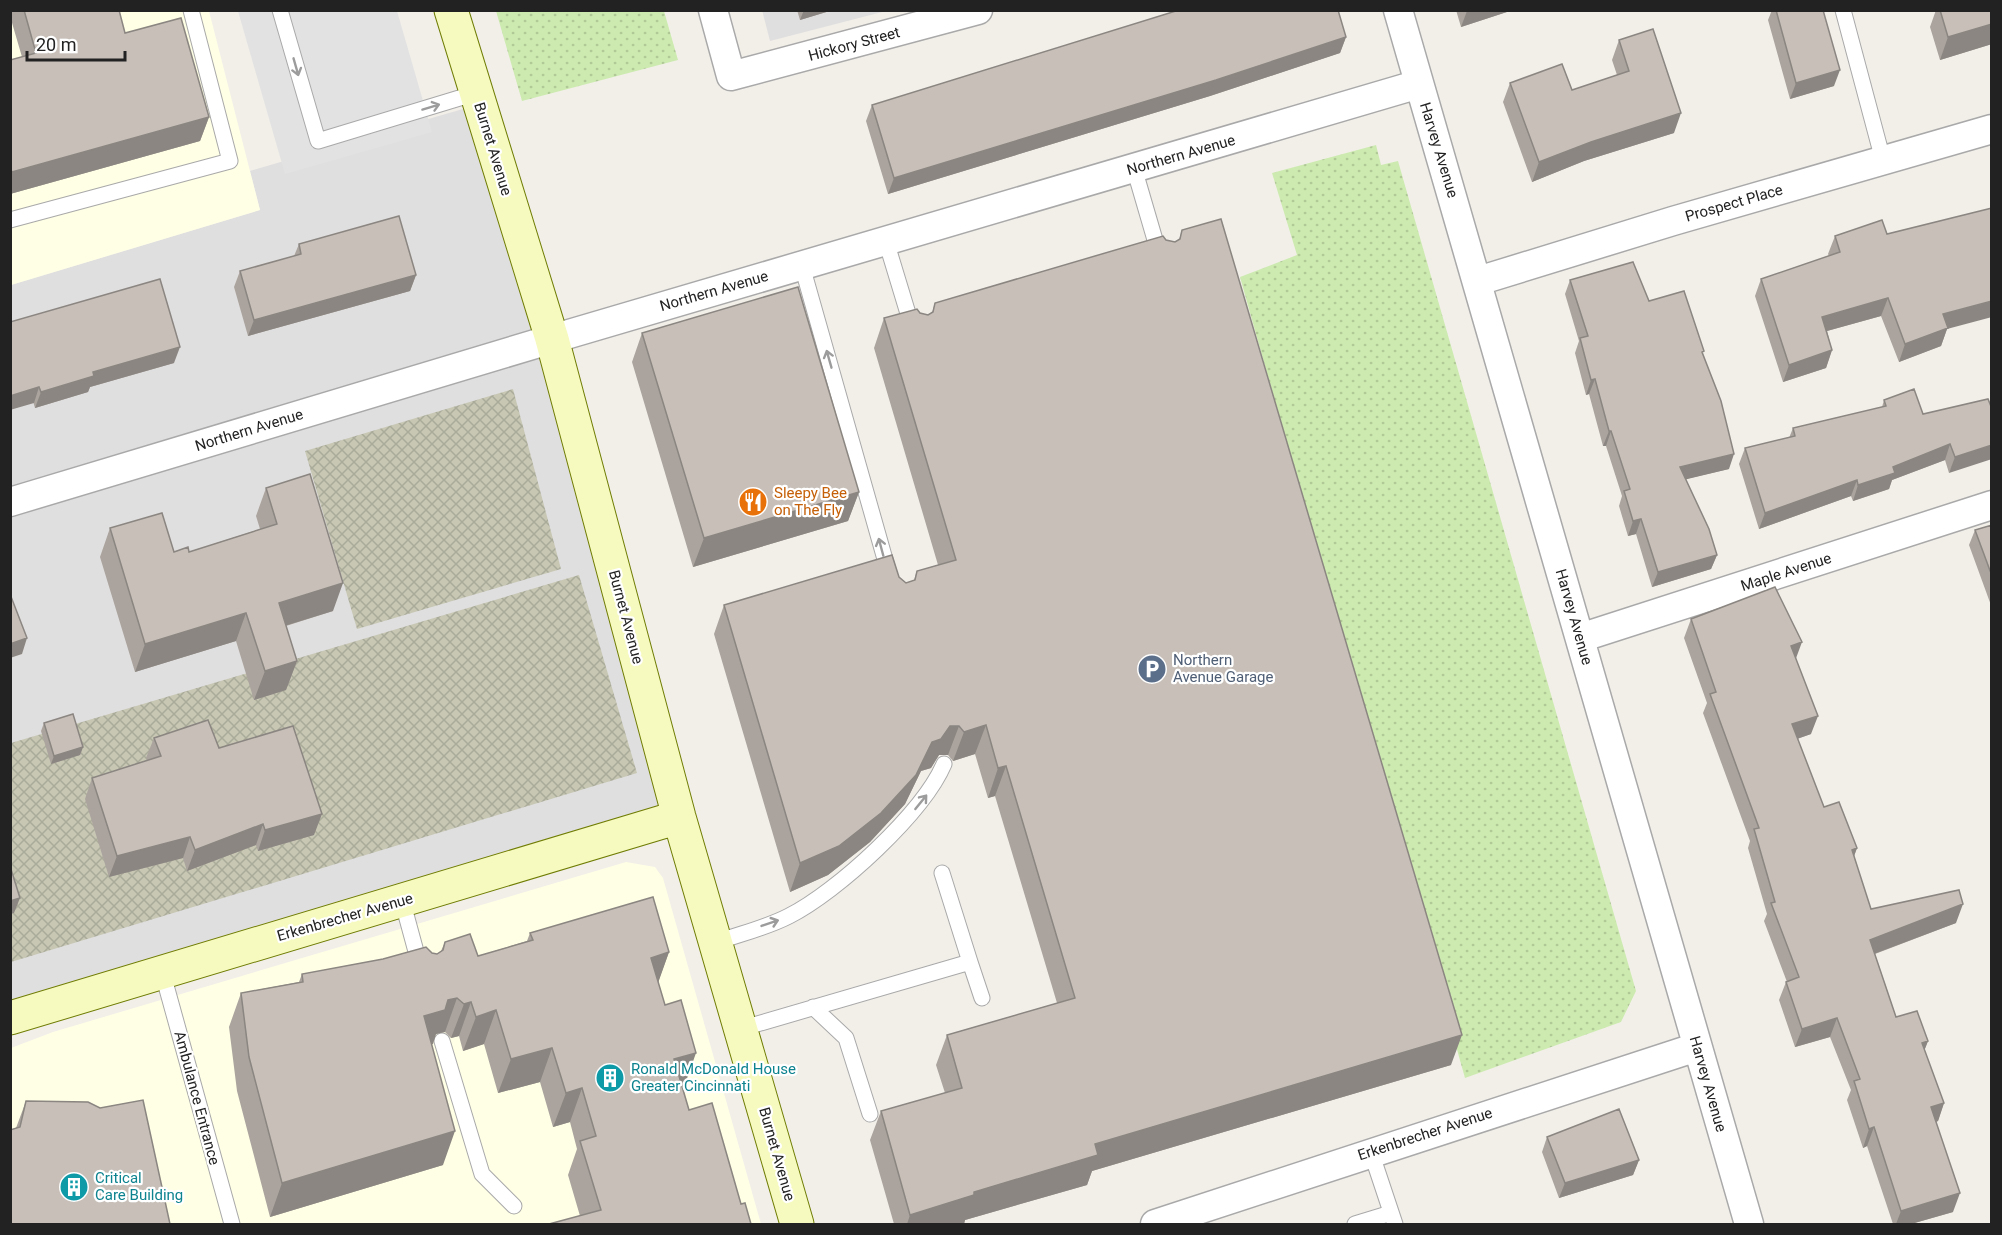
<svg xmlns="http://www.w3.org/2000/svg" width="2002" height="1235" font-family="Roboto,sans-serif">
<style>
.residential{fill:#e0dfdf}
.education{fill:#ffffe5}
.construction{fill:url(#construction-cross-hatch)}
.grass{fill:url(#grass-dots)}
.parking{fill:#e2e2e2}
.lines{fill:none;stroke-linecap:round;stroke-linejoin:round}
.lane-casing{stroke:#a9a9a9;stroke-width:17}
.street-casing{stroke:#a9a9a9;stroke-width:31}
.secondary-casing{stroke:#707d05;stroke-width:35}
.lane{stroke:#fff;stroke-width:15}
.street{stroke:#fff;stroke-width:28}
.secondary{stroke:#f7fabf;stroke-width:33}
.wall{fill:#aba49e}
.shaded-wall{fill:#8b8681}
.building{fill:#c7bfb8;stroke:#8b8681;stroke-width:1.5}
.oneway{stroke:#9c9c9c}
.labels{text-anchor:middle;stroke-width:4.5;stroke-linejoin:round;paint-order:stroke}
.street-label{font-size:15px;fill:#222;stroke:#fff}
.food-label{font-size:15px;fill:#c56008;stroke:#fff;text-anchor:start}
.service-label{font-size:15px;fill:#4e5e75;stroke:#fff;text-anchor:start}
.culture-label{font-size:15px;fill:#0d838f;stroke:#fff;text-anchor:start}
</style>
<defs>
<pattern id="construction-cross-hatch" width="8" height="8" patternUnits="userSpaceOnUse" patternTransform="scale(1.5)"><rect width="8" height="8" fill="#c7c7b4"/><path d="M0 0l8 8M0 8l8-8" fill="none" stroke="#abab9a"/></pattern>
<pattern id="grass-dots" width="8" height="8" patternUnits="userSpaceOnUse" patternTransform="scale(1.5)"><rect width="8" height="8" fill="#cdebb0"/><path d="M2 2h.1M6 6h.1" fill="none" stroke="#b0c997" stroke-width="1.8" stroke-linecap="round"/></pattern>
</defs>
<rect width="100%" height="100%" fill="#f2efe9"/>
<path class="residential" d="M762,10L886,11L770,41Z
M480,104L679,817L11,1018V285L260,210L250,171Z"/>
<path class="education" d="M11,11H209L260,210L11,285Z
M626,862L655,867L663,878L761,1224H11V1048L53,1032Z"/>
<path class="construction" d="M513,389L561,569L357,629L305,451Z
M579,575L637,773L11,962V743Z"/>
<path class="grass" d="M496,11H664L678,60L522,101Z
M1376,145L1381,165L1398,161L1636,991L1621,1022L1465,1078L1240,277L1297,255L1272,173Z"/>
<path class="parking" d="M238,11H397L432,132L285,174Z"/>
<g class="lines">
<g class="lane-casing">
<path id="lane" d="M280,10L318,141L476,93
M1843,10L1883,160
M1134,168L1160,257
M10,220L230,161L191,10
M886,241L913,330
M802,266L890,577
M402,900L421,970
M715,943C739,934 766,928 789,916C837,892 923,813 944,764
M970,962L982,998
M162,971L232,1224
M813,1007L846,1038L870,1114
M740,1029L970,962L942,873
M442,1041L482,1174L514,1206
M1371,1152L1395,1224
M1355,1224L1391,1213"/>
</g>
<g class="street-casing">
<path id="street" d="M713,10L731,76L978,10
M1398,10L1749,1224
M1478,281L1673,221L1992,129
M10,502L552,339L1419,84
M1580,638L1992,505
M1155,1224L1697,1047"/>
</g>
<g class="secondary-casing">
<path id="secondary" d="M451,10L552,339L679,817L797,1224
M10,1018L679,817"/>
</g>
<use href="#lane" class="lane"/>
<use href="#street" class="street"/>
<use href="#secondary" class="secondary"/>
</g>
<path class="wall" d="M10,10H119L125,33L209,117L200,141L10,194V60L22,57L10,16Z
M797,10H833L800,20Z
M1456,10H1513L1461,27Z
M1772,10H1823L1834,86L1790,99L1768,20Z
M1936,10H1992V44L1940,60L1930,27Z
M1346,37L1340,53L1210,96L888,194L866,121L872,105Z
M1619,40L1674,133L1584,161L1532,182L1503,102L1510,83L1572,90L1617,75L1612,60Z
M1182,230L1451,1065L1092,1171L1087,1185L965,1220L964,1224H894L870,1140L881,1111L945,1093L936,1065L947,1035L1057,1003L995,796L988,798L975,754L953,761L948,755H939L931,768L921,771L905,804L870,842L828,875L790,892L714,634L724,605L899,577L906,583L914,580L917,571L938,565L874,348L884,318L920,313L928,315L932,313L935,303L1166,240L1175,242L1179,240Z
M1887,234L1947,329L1941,346L1899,362L1881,316L1827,331L1832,350L1826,368L1783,382L1755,296L1761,279L1829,256L1828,254L1835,236Z
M299,244L416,275L410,291L248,336L234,287L240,271L294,256Z
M1570,280L1649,301L1703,354L1729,469L1686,479L1717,555L1711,569L1652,587L1636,534L1628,536L1619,506L1622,496L1606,446H1603L1589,394L1586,395L1575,353L1579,341L1565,294Z
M10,322L174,363L90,387L88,392L35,408Z
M642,333L859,492L848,521L693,567L632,362Z
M1988,399L1949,473L1945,460L1892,480L1889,489L1853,501L1851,496L1759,529L1739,464L1745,448L1789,438L1793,428L1882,407L1884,400L1923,414Z
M266,488L333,611L286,626L297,661L286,690L254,700L236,641L135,672L100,557L110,528L174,552H189L260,529L256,516Z
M1992,525V608L1969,545L1975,530Z
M1691,619L1796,658L1811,734L1797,739L1824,807L1857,848L1854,856L1871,909L1956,923L1875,954L1896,1017L1928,1041L1924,1051L1944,1103L1938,1121L1936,1122L1953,1212L1911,1224H1893L1867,1146L1863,1148L1847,1100L1851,1090L1830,1037L1795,1047L1779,1000L1786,982H1787L1764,921L1767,914L1748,848L1750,841L1703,713L1707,703L1684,638Z
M44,723L83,747L80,755L51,764L41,731Z
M154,738L219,748L314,835L258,851L256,845L187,871L183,858L109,877L85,799L92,778L147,760L146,758Z
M530,933L669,952L658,982L684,1087L682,1088L689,1110L741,1204L751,1224L580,1216L568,1175L577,1149L570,1122L553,1127L540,1082L498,1093L484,1044L463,1051L459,1036L451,1038L445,1032L436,1034L432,1044L443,1165L270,1217L237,1091L229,1027L241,993L299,982L302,974L437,954L441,951L445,942L478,956L527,941Z
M26,1101L170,1224L16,1128Z
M1547,1137L1639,1160L1633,1175L1559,1198L1542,1152Z"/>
<path class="shaded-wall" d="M804,10H833L800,20Z
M1469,10H1513L1461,27L1467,11Z
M1992,24V44L1940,60L1948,37Z
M1346,37L1340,53L1210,96L888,194L894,178Z
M1840,70L1834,86L1790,99L1796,83Z
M1681,113L1674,133L1584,161L1532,182L1539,162L1591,142Z
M209,117L200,141L10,194V176L12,172Z
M416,275L410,291L248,336L254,320Z
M1888,298L1881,316L1816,334L1822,317Z
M1992,301V317L1947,329L1941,346L1899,362L1905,344L1943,314Z
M180,347L174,363L90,387L88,392L35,408L41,392L93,372Z
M1832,350L1826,368L1783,382L1789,365Z
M1595,379L1589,394L1586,395L1591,380Z
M39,387L34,403L10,410V396Z
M1609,431H1611L1606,446H1603Z
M1950,444L1945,460L1892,480L1889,489L1853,501L1858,485L1893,467Z
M1992,445V459L1949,473L1955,457Z
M1734,454L1729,469L1675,482L1680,467Z
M1857,480L1851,496L1759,529L1765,513Z
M859,492L848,521L693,567L704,538Z
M1641,519L1636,534L1628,536L1633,521Z
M1717,555L1711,569L1652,587L1658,572Z
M343,583L333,611L268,631L279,603Z
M246,613L236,641L135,672L145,644Z
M27,638L22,654L10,658V644Z
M1802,642L1795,661L1791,646Z
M297,661L286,690L254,700L265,671Z
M1818,716L1811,734L1785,743L1792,724Z
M986,725L975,754L953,761L964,732Z
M950,726H959L948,755H939L931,768L921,771L905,804L870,842L828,875L790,892L800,863L932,742Z
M83,747L80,755L51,764L54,756Z
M1006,766L995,796L988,798L998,768Z
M322,814L314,835L258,851L265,830Z
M263,824L256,845L187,871L195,850Z
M190,837L183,858L109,877L117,856Z
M1857,848L1850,867L1852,850Z
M20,898L14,913L10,914V901Z
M1963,904L1956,923L1863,958L1870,940Z
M669,952L657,986L651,958Z
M457,998L445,1032L436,1034L433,1044L412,1050L424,1016L448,1000Z
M471,1002L459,1036L451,1038L464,1004Z
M496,1010L484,1044L463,1051L476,1017Z
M1837,1018L1830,1037L1795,1047L1802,1029Z
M1462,1035L1451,1065L1092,1171L1087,1185L965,1220L964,1224H907L910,1215L974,1192L1095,1144Z
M1928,1041L1921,1059L1922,1043Z
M552,1048L540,1082L498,1093L511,1059Z
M696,1053L684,1087L662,1093L674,1059Z
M582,1088L570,1122L553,1127L566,1093Z
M1944,1103L1938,1121L1925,1126L1931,1107Z
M1874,1127L1867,1146L1863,1148L1869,1129Z
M455,1131L443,1165L270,1217L282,1183Z
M1639,1160L1633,1175L1559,1198L1565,1183Z
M1960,1193L1953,1212L1911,1224H1896L1901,1211Z"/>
<path class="building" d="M24,10H119L125,33L181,18L209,117L12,172L10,167V60L36,53Z
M1179,10H1338L1346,37L1216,80L894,178L872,105Z
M1776,10H1823L1840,70L1796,83Z
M1940,10H1992V24L1948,37Z
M1653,29L1681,113L1591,142L1539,162L1510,83L1562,64L1572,90L1629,71L1619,40Z
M1992,208V301L1943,314L1948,328L1905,344L1888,298L1822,317L1832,350L1789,365L1761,279L1840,252L1835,236L1882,220L1887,234Z
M399,216L416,275L254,320L240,271L301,254L299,244Z
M1221,219L1462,1035L1095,1144L1098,1155L974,1192V1195L910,1215L881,1111L962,1088L947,1035L1075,998L1006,766L998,768L986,725L964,732L959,726H950L941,739L932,742L916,775L881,813L839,846L800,863L724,605L892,555L899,577L906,583L915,580L917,571L956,560L884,318L917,309L920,313L928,315L933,312L935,303L1163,236L1166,240L1175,242L1180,239L1182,230Z
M1633,262L1649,301L1684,291L1704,351L1702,352L1721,401L1734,454L1680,467L1709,529L1717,555L1658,572L1641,519L1633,521L1624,491L1630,489L1611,431H1609L1595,379L1591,380L1580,338L1588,336L1570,280Z
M160,279L180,347L93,372L94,376L41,392L39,387L10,396V322Z
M798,287L859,492L704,538L642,333Z
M1914,389L1923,414L1988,399L1992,409V445L1955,457L1950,444L1893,467L1895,473L1858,485L1857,480L1765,513L1745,448L1795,436L1793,428L1886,406L1884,400Z
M310,474L343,583L279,603L297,661L265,671L246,613L145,644L110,528L162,513L174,552L188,547L189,552L277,524L266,488Z
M1992,525V576L1975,530Z
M1775,587L1802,642L1791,646L1818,716L1792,724L1824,807L1839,802L1857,848L1852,850L1871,909L1959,890L1963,904L1870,940L1896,1017L1917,1011L1928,1041L1922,1043L1944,1103L1931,1107L1960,1193L1901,1211L1874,1127L1869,1129L1854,1081L1860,1079L1837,1018L1802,1029L1786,982L1799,977L1771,903L1775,902L1754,829L1759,828L1710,694L1716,692L1691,619Z
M10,594L27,638L10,644Z
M73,714L83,747L54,756L44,723Z
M208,720L219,748L293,726L322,814L265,830L263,824L195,850L190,837L117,856L92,778L161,756L154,738Z
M10,866L20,898L10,901Z
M653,897L669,952L651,958L665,1005L681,1000L696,1053L674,1059L689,1110L712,1103L741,1204L745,1203L751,1224H549L601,1210L580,1141L596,1136L582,1088L566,1093L552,1048L511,1059L496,1010L476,1017L471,1002L464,1004L457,998L448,1000L445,1010L424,1016L455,1131L282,1183L249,1057L241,993L303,982L302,974L383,959L426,947L432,953L437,954L443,950L445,942L470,934L478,956L533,940L530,933Z
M143,1100L170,1224H10V1130L20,1127L26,1101L88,1102L100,1108Z
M1619,1109L1639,1160L1565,1183L1547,1137Z"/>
<defs><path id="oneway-shaft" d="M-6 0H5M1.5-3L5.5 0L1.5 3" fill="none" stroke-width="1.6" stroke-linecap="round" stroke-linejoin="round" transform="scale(1.5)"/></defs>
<g class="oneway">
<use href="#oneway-shaft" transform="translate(296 67) rotate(74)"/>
<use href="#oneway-shaft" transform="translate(431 107) rotate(-17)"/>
<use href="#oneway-shaft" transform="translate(829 359) rotate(-106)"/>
<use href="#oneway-shaft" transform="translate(881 547) rotate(-105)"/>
<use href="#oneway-shaft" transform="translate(921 802) rotate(-51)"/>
<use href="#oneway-shaft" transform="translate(770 923) rotate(-19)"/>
</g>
<defs>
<g id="restaurant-disc" transform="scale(1.5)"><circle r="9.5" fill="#e8710a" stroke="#fff"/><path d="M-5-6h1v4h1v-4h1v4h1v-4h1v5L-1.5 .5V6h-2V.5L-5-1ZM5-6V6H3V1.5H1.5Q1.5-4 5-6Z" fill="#fff"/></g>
<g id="parking-disc" transform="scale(1.5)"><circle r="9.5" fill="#5c6f8a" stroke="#fff"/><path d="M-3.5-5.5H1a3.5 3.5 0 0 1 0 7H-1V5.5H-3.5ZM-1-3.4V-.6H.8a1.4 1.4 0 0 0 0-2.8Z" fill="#fff"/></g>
<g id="building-disc" transform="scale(1.5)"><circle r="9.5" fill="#0f9aa8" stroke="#fff"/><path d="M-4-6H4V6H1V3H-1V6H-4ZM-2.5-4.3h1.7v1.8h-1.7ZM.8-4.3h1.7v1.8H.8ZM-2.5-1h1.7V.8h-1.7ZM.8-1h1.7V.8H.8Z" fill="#fff"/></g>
</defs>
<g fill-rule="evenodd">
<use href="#restaurant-disc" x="753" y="502"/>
<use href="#parking-disc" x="1152" y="669"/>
<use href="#building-disc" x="610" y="1078"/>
<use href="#building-disc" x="74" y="1187"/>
</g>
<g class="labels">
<g class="street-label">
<text transform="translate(854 44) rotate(-15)" y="5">Hickory Street</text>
<text transform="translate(493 149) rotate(73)" y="5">Burnet Avenue</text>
<text transform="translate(1439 150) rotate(73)" y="5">Harvey Avenue</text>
<text transform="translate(1181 155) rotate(-16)" y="5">Northern Avenue</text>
<text transform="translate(1734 203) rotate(-16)" y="5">Prospect Place</text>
<text transform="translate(714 291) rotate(-16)" y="5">Northern Avenue</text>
<text transform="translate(249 430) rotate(-17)" y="5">Northern Avenue</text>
<text transform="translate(1786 572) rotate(-18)" y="5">Maple Avenue</text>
<text transform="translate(626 617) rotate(75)" y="5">Burnet Avenue</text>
<text transform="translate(1574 617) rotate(74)" y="5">Harvey Avenue</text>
<text transform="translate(345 917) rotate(-16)" y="5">Erkenbrecher Avenue</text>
<text transform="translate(1708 1084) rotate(74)" y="5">Harvey Avenue</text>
<text transform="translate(197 1098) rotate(75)" y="5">Ambulance Entrance</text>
<text transform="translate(1425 1134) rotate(-18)" y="5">Erkenbrecher Avenue</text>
<text transform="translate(777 1154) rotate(74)" y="5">Burnet Avenue</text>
</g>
<g class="food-label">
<text x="774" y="498">Sleepy Bee<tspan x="774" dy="17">on The Fly</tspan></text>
</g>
<g class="service-label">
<text x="1173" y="665">Northern<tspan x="1173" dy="17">Avenue Garage</tspan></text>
</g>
<g class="culture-label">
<text x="631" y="1074">Ronald McDonald House<tspan x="631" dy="17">Greater Cincinnati</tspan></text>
<text x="95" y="1183">Critical<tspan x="95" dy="17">Care Building</tspan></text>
</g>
</g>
<rect width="2002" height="1235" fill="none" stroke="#222222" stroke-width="24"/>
<path d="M27 51v9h98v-9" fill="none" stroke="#222222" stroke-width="3"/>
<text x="36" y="51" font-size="18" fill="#222222" stroke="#ffffff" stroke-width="4.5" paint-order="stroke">20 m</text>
</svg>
